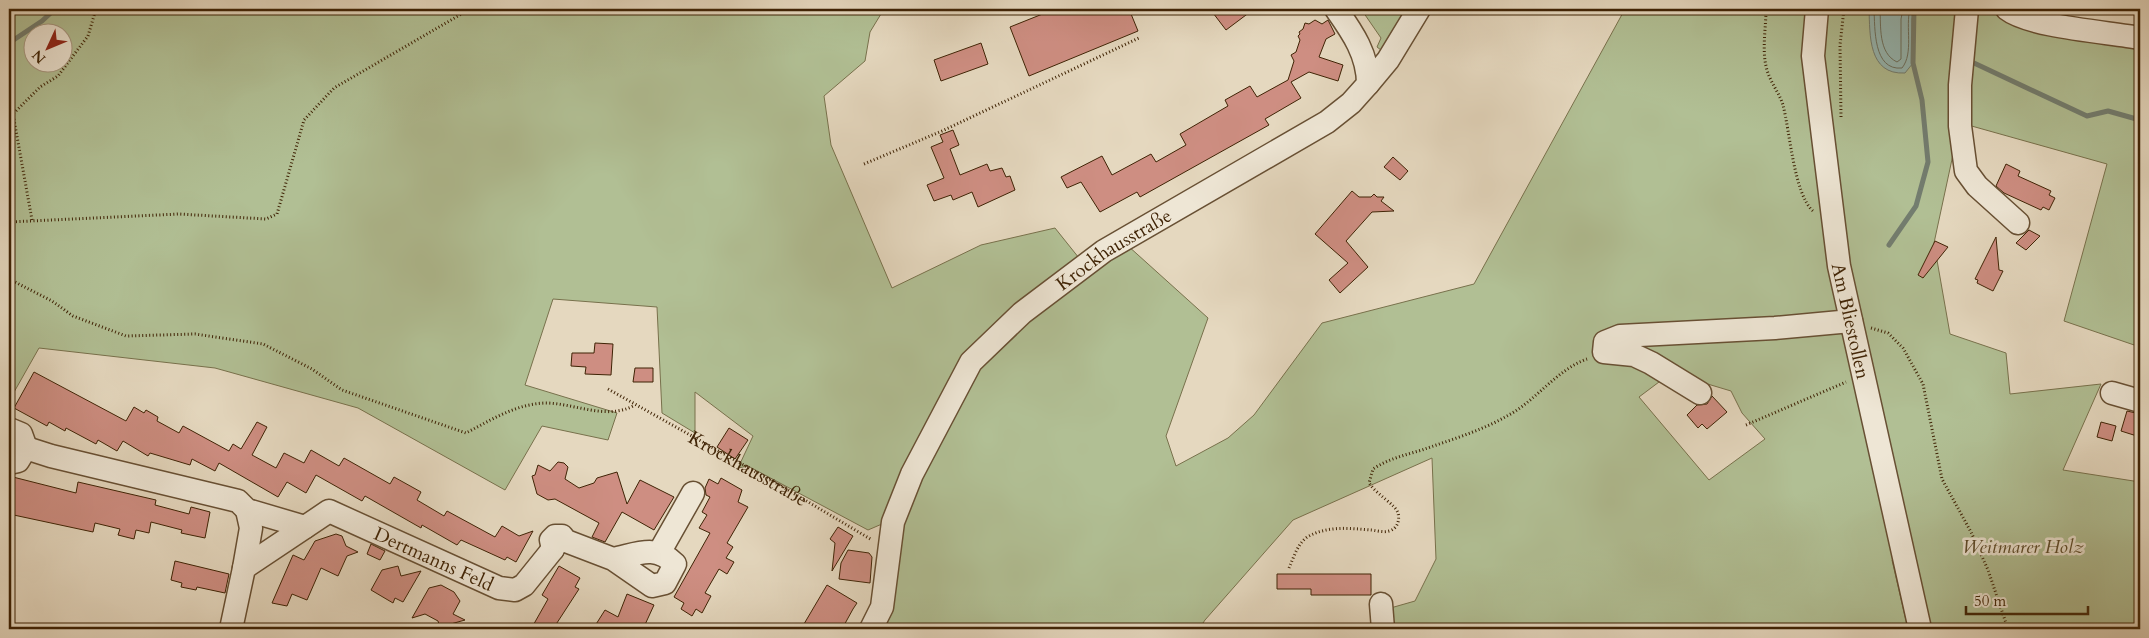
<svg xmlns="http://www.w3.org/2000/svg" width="2149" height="638" font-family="Cardo,serif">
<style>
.green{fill:#b1bf94;stroke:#78714c;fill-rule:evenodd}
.water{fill:#96b9b5;stroke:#737d6f}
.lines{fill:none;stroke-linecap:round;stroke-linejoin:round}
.shore{stroke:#6a6e5d;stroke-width:1}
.stream{stroke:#737d6f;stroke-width:5}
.building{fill:#ce8e82;stroke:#3f2305}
.minor-casing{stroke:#685034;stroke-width:25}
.path{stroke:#3f2305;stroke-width:3;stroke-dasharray:1 2.5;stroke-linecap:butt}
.minor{stroke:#eee6d5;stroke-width:22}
.labels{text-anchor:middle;stroke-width:5;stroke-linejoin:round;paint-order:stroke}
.street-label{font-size:19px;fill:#3f2305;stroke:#eee6d5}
.park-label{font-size:19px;font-style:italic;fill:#5c4a29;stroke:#eee6d5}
</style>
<rect width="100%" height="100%" fill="#e5d8bf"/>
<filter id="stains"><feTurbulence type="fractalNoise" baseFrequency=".004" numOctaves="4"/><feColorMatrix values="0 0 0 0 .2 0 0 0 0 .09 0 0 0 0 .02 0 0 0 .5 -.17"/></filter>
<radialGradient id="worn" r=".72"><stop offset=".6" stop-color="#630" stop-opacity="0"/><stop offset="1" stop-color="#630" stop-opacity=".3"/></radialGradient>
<path class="green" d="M9,9H884L870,32L865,61L824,96L831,145L892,288L981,245L1055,228L1079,258L965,358L882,524L868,530L748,466L738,468L753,436L695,392V433L662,413L657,307L553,299L525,385L617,413L608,440L542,426L505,490L358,408L215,368L39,348L9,401ZM32,32H62V62H32Z
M1361,9H1415L1385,53L1377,47L1381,38Z
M1625,9H2026L2140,47V347L2064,321L2107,164L1968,125L1957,136L1934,243L1950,334L2006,353L2010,394L2101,384L2063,470L2140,482V629H1927L1909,557L1892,560L1908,629H1387V609L1415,601L1436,559L1432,458L1293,520L1205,620L1199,629H878L895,546L920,476L983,361L1045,304L1127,245L1208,318L1166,436L1176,466L1228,438L1254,415L1322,323L1474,284ZM1671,373L1731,391L1742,413L1765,439L1709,480L1639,397Z"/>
<path class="water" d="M1869,9H1915L1912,19L1913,63L1905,73C1868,75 1870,35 1869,9Z"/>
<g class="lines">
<path class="shore" d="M1874,9C1875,28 1873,71 1902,68C1914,53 1905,27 1910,9
M1880,9C1881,26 1878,53 1897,62L1901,59V19L1903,9"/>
<path class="stream" d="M9,43L42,21L55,9
M1974,63L2087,116L2108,111L2140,120
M1889,245L1916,206L1928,162L1922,100L1913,63L1914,9"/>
</g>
<path class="building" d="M1055,9H1129L1138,31L1029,76L1010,27Z
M1210,9H1254L1226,30Z
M1315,20L1322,24L1328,20L1335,34L1326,39L1319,57L1343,65L1338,81L1309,72L1291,82L1301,98L1265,119L1269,125L1140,197L1137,192L1100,212L1081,182L1067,188L1061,177L1102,156L1112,175L1151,154L1156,162L1186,145L1180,134L1228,106L1225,100L1250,86L1257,97L1288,80L1294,61L1291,55L1296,52L1300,40L1298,36L1300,34L1299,32L1303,29L1305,23L1309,24Z
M981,43L988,64L941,81L934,60Z
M953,130L959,145L950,149L960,175L987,164L990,171L1002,168L1006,177L1010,176L1015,190L978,207L972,192L953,200L951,195L934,201L927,185L944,178L931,147L943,142L940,135Z
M1393,157L1408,171L1400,180L1384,167Z
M2006,164L2020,171L2018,176L2051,191L2049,195L2055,198L2049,210L2043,207L2041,210L2004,193L1996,186Z
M1352,191L1359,197H1371L1374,194L1377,197H1384L1381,201L1394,211L1372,212L1346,241L1368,267L1340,293L1329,280L1348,263L1315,234Z
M2029,230L2040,236L2026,250L2016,243Z
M1996,237L1999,270L2003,271L1993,291L1977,283L1978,280L1975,279Z
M1935,241L1948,247L1923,278L1918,275Z
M595,343L613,344L611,375L585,374L586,367L571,366L572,353H594Z
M635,368H653V382H633Z
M34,372L126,421L134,407L144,413L146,410L158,417L157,421L179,433L183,426L229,451L233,444L241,449L257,422L267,427L252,455L276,468L284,453L304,463L311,450L339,466L344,458L390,484L394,477L421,492L417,500L444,516L447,511L495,537L502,526L519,536L533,531L516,562L507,557L505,560L461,540L457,545L422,525L421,528L365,496L362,501L316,475L306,493L287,482L278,497L219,463L215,471L192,459L190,465L150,453L148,456L123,441L117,451L98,440L96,444L66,428L65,431L49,422L47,426L14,408Z
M1712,396L1727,412L1707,429L1702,424L1698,428L1687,415L1697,405L1707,404Z
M2127,411L2140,414V437L2121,431Z
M2101,422L2116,426L2112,441L2097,437Z
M729,428L748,440L735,459L717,447Z
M558,462L564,463L568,467L565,479L579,488L594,483L597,478L617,472L627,504L640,480L674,497L654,530L622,512L605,542L592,537L599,523L555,499L548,500L537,494L532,476L535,475L538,465L550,471Z
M9,476L76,493L78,482L156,500L155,505L189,514L191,507L210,512L205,538L181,533L182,530L151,522L149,533L136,530L134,539L118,535L120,529L95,523L93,532L9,514Z
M721,478L742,490L738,502L748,507L727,543L733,547L726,558L734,562L727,574L719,569L705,593L711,596L702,613L696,609L692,616L681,609L684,603L674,597L710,533L699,528L707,515L702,512L710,497L706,495L705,488L709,479L718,484Z
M838,527L853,536L832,571L835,543L830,539Z
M336,534L342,536L346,546L358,552L347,556L338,576L321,568L307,600L292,594L287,606L272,603L293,555L304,560L315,541Z
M371,544L385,551L380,560L367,554Z
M848,550L869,553L872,557L870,583L839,579L841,563Z
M175,561L229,574L225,593L197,587L196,590L181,587L182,583L171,580Z
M398,566L401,576L421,571L403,602L395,598L393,603L371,590L382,570Z
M559,566L580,578L575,587L579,589L553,629H531L548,599L542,595Z
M1277,574H1371V595H1311V589H1277Z
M441,585L454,592L460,601L453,614L465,620L440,627L438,621L425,614L412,618L429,588Z
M827,585L857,603L853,609L842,629H801Z
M627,594L654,605L643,629H593L605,610L618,617Z"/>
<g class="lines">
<g class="minor-casing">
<g id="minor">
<path id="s2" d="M1817,9L1813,56L1839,266L1920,629"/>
<path d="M1967,9L1960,85V126L1966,171L1977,186L2018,223"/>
<path d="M2007,9C2030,27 2108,32 2140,38"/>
<path d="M1368,84L1388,60L1419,9"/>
<path d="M1700,393L1651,363L1634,355L1604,352L1605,342L1620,336L1775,328L1851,321"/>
<path d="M2112,393L2140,401"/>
<path d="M9,429L21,434L26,448L18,461L9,463"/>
<path d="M26,448L51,456L238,501L247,510L305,527"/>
<path d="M553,549L551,540L555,536H562L566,541L613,559L652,586L665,583L675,564C655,544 638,554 613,559"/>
<path d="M659,553L693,493"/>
<path d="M244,568L251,528L247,510"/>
<path d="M1381,604L1383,629"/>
<path id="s3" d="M231,629L244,568L329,511L499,588L515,590L524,585L553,549"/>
<path id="s4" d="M871,629L882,607L893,522L912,474L971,362L1022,313L1104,251L1327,122L1351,103L1368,84C1368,55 1353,33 1336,9"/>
</g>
</g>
<g class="path">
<path d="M1766,9C1766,27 1762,49 1766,66C1769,81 1779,92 1783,105C1790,132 1794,194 1813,211"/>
<path d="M1841,117L1840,45L1844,9"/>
<path d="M864,164L942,131L1139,38"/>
<path d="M32,220L13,114L40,87L58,76L88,36L96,9"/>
<path d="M9,222L179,214L266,219L277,214L304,120L334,88L470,9"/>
<path d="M9,279L52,301L73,316L126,336L195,334L263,344L312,369L342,390L466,433C491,420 516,404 545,403C575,403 606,421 635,405"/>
<path d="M1871,328L1888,333L1903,348L1923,384L1942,479L1971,532L1988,570L2008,629"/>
<path id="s1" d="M608,389L783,487L872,540"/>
<path d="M1746,425L1846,382"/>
<path d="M1289,568C1294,557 1298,542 1309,536C1328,526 1349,528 1370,530C1375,530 1383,533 1389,531C1397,529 1400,521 1398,513C1395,504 1377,495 1369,483L1373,469C1388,459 1405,455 1422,450C1450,440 1481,431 1507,416C1536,401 1556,370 1587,359"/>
</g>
<use href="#minor" class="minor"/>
</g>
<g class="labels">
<g class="street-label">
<text dy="7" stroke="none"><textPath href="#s4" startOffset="471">Krockhausstraße</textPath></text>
<text dy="7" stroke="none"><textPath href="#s2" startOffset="315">Am Bliestollen</textPath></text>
<text dy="7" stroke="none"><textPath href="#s1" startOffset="161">Krockhausstraße</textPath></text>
<text dy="7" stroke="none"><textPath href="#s3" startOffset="280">Dertmanns Feld</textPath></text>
</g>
<g class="park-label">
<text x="2023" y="553">Weitmarer Holz</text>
</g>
</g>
<rect width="2149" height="638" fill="none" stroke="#e5d8bf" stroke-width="30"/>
<rect x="10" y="10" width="2129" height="618" fill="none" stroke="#3f2305" stroke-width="2.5"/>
<rect x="15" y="15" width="2119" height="608" fill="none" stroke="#3f2305"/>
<g transform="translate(48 48) rotate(226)"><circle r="24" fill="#eee6d5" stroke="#a89882"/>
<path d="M0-4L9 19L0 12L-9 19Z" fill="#8f2418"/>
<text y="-8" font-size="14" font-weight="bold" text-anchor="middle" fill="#3f2305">N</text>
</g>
<path d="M1966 606v8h122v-8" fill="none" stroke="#3f2305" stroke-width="2.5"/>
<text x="1974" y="606" font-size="15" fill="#3f2305" stroke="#eee6d5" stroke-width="4" paint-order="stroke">50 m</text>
<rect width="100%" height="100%" filter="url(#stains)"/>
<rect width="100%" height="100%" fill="url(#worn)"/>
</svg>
